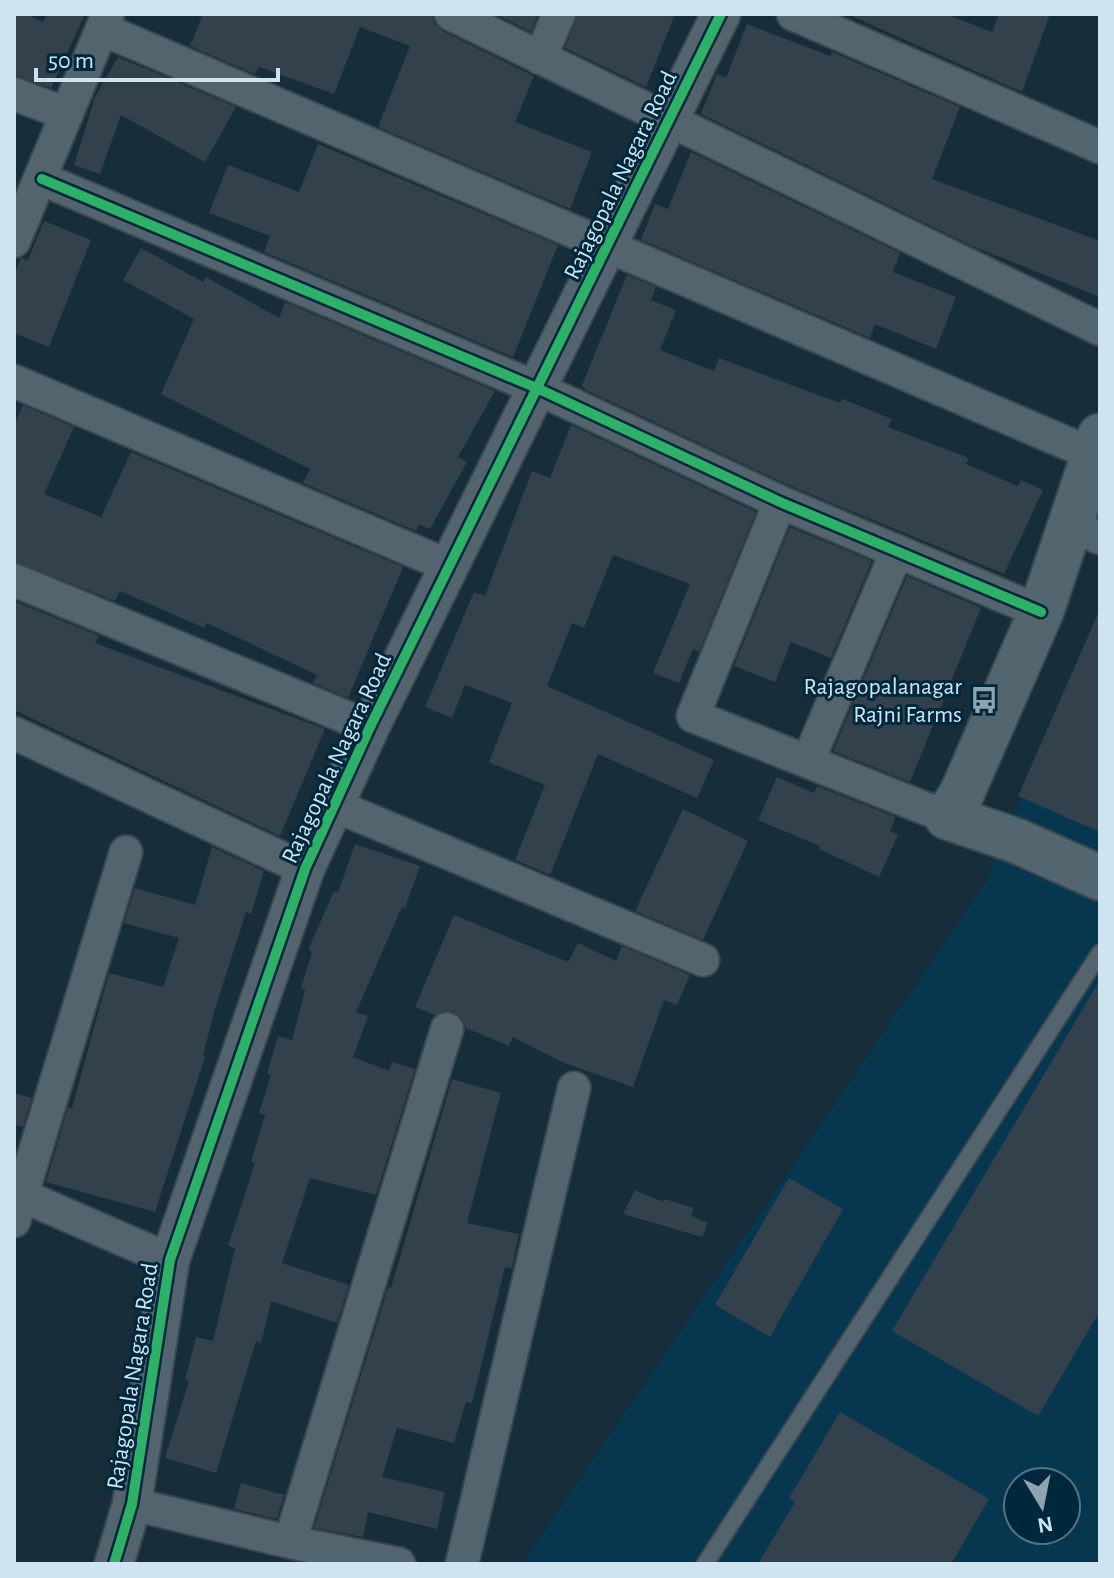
<svg xmlns="http://www.w3.org/2000/svg" width="1114" height="1578" font-family="'Alegreya Sans',sans-serif">
<style>
.built{fill:#07374f;fill-rule:evenodd}
.building{fill:#32414c}
.lines{fill:none;stroke-linecap:round;stroke-linejoin:round}
.service-casing{stroke:#384750;stroke-width:20}
.minor-casing{stroke:#384750;stroke-width:36}
.tertiary-casing{stroke:#384750;stroke-width:42}
.secondary-casing{stroke:#384750;stroke-width:48}
.service{stroke:#53646e;stroke-width:16}
.minor{stroke:#53646e;stroke-width:32}
.tertiary{stroke:#53646e;stroke-width:38}
.secondary{stroke:#53656e;stroke-width:44}
.cycleway-casing{stroke:#00283c;stroke-width:15}
.cycleway{stroke:#2db169;stroke-width:10}
.labels{text-anchor:middle;stroke-width:6;stroke-linejoin:round;paint-order:stroke}
.street-label{font-size:24px;fill:#cfe4f1;stroke:#00283c}
.poi-label{font-size:24px;fill:#cfe4f1;stroke:#00283c;text-anchor:end}
</style>
<rect width="100%" height="100%" fill="#172d39"/>
<path class="built" d="M1100,607V1564H522L987,880ZM1018,1482H1066V1530H1018Z"/>
<path class="building" d="M14,14H26L43,22L47,14H85L51,88L14,75Z
M203,14H432L435,24L443,31L534,76L515,122L592,152L570,209L378,127L410,46L360,27L334,94L259,67L255,74L190,46Z
M495,14H538L531,32Z
M578,14H675L646,87L565,48Z
M847,14H946L992,32L999,14H1050L1022,92Z
M747,24L830,56L832,52L960,107L932,179L1100,241V297L972,246L701,114L717,74L726,78Z
M118,57L236,107L205,162L121,115L100,174L74,165L95,97Z
M318,144L558,245L513,357L264,252L270,236L209,213L228,165L299,192Z
M691,152L900,253L893,272L956,297L936,349L875,324L870,338L641,240L655,204L668,209Z
M44,221L91,240L49,347L14,333V276L21,258L28,260Z
M141,248L203,282L206,277L279,318L285,302L495,391L458,457L467,462L430,529L419,524L416,531L303,483L310,469L161,394L194,319L123,280Z
M627,275L656,287L651,300L676,310L660,350L714,371L719,358L840,403L842,399L892,419L888,427L969,458L966,464L1018,486L1021,480L1043,490L1004,574L788,485L584,389L582,385Z
M23,405L74,427L44,494L101,517L131,452L403,567L348,698L313,683L317,675L207,623L204,628L120,591L115,601L14,561V426Z
M571,425L756,512L699,652L693,649L679,683L653,673L690,584L613,555L584,628L572,623L547,686L714,760L697,798L598,754L550,875L515,860L545,785L489,762L512,703L465,685L452,718L425,707L474,592L485,596L532,471L550,478Z
M790,527L872,561L831,658L791,642L775,682L734,666Z
M907,576L981,608L910,782L833,751Z
M14,601L99,636L95,643L325,729L280,836L14,710Z
M1100,609V832L1018,796Z
M777,777L814,793L817,786L896,817L890,831L898,835L879,877L819,849L820,846L758,820Z
M683,809L748,841L703,940L635,911Z
M355,844L420,866L405,908L402,907L356,1012L368,1016L353,1057L389,1071L392,1062L415,1069L376,1195L310,1178L282,1263L349,1285L337,1323L271,1301L261,1343L256,1341L216,1473L165,1458L189,1381L185,1380L196,1337L213,1341L235,1248L228,1246L255,1163L251,1162L265,1115L259,1113L271,1075L267,1074L278,1036L292,1040L305,990L301,988L312,952L308,950L334,891L338,893Z
M212,847L264,871L251,914L246,912L215,1009L203,1056L205,1057L155,1212L46,1182L68,1107L72,1108L109,973L163,987L179,938L124,923L135,888L195,905Z
M454,915L568,962L578,943L616,961L622,946L690,975L677,1005L664,1000L633,1087L564,1063L513,1037L509,1046L466,1028L461,1017L453,1011L434,1015L415,1007Z
M1100,980V1311L1038,1416L892,1331Z
M452,1079L501,1093L467,1223L519,1234L512,1268L505,1267L472,1403L466,1402L454,1443L397,1428L382,1477L445,1492L437,1529L368,1512L363,1537L314,1528L388,1287L391,1288Z
M14,1093L32,1098L23,1127L14,1125Z
M789,1178L843,1209L770,1337L715,1305Z
M635,1190L663,1202L664,1199L694,1208L691,1216L708,1223L702,1237L623,1214Z
M840,1412L989,1499L951,1564H758L795,1502L789,1498Z
M241,1483L284,1495L277,1519L234,1509Z"/>
<g class="lines">
<g class="service-casing">
<path id="service" d="M705,1564L1100,953"/>
</g>
<g class="minor-casing">
<path id="minor" d="M451,14L1100,329
M793,14L1100,147
M102,29L1092,454
M540,58L559,14
M14,94L67,114
M42,179L539,389L780,502L1041,612
M14,241L108,14
M14,381L449,566
M780,502L693,716L947,817
M1069,525L1100,538
M14,580L370,727
M14,733L305,869
M808,761L897,551
M336,806L703,960
M14,1192L170,1260
M14,1221L126,852
M132,1504L290,1542L399,1564
M290,1542L447,1029
M462,1564L574,1088"/>
</g>
<g class="tertiary-casing">
<path id="tertiary" d="M114,1564L132,1504L170,1260L305,869L370,727L721,14"/>
</g>
<g class="secondary-casing">
<path id="secondary" d="M1100,436L1041,612L962,793L947,817L1017,841L1100,878"/>
</g>
<use href="#service" class="service"/>
<use href="#minor" class="minor"/>
<use href="#tertiary" class="tertiary"/>
<use href="#secondary" class="secondary"/>
<g class="cycleway-casing">
<path id="cycleway" d="M42,179L539,389L780,502L1041,612
M114,1564L132,1504L170,1260L305,869L370,727L721,14"/>
</g>
<use href="#cycleway" class="cycleway"/>
</g>
<defs>
<g id="bus-bare" transform="scale(2.16)"><path d="M-5-6H5V4H4V6H2V4H-2V6H-4V4H-5ZM-3.5-4V0h7V-4ZM-3.5 1.2v1.5H-2V1.2ZM2 1.2v1.5H3.5V1.2Z" fill="#8fa4b1" stroke="#00283c" stroke-width="2.5" paint-order="stroke"/></g>
</defs>
<g fill-rule="evenodd">
<use href="#bus-bare" x="984" y="700"/>
</g>
<g class="labels">
<g class="street-label">
<text transform="translate(620 175) rotate(-64)" y="8">Rajagopala Nagara Road</text>
<text transform="translate(336 758) rotate(-65)" y="8">Rajagopala Nagara Road</text>
<text transform="translate(132 1376) rotate(-81)" y="8">Rajagopala Nagara Road</text>
</g>
<g class="poi-label">
<text x="962" y="694">Rajagopalanagar<tspan x="962" dy="28">Rajni Farms</tspan></text>
</g>
</g>
<rect width="1114" height="1578" fill="none" stroke="#cfe4f1" stroke-width="32"/>
<g transform="translate(1042 1506) rotate(170)"><circle r="38" fill="#00283c" stroke="#537384" stroke-width="2"/>
<path d="M0-6L14 30L0 20L-14 30Z" fill="#8fa4b1"/>
<text y="-12" font-size="22" font-weight="bold" text-anchor="middle" fill="#cfe4f1">N</text>
</g>
<path d="M36 68v12h242v-12" fill="none" stroke="#cfe4f1" stroke-width="4"/>
<text x="48" y="68" font-size="24" fill="#cfe4f1" stroke="#00283c" stroke-width="6" paint-order="stroke">50 m</text>
</svg>
